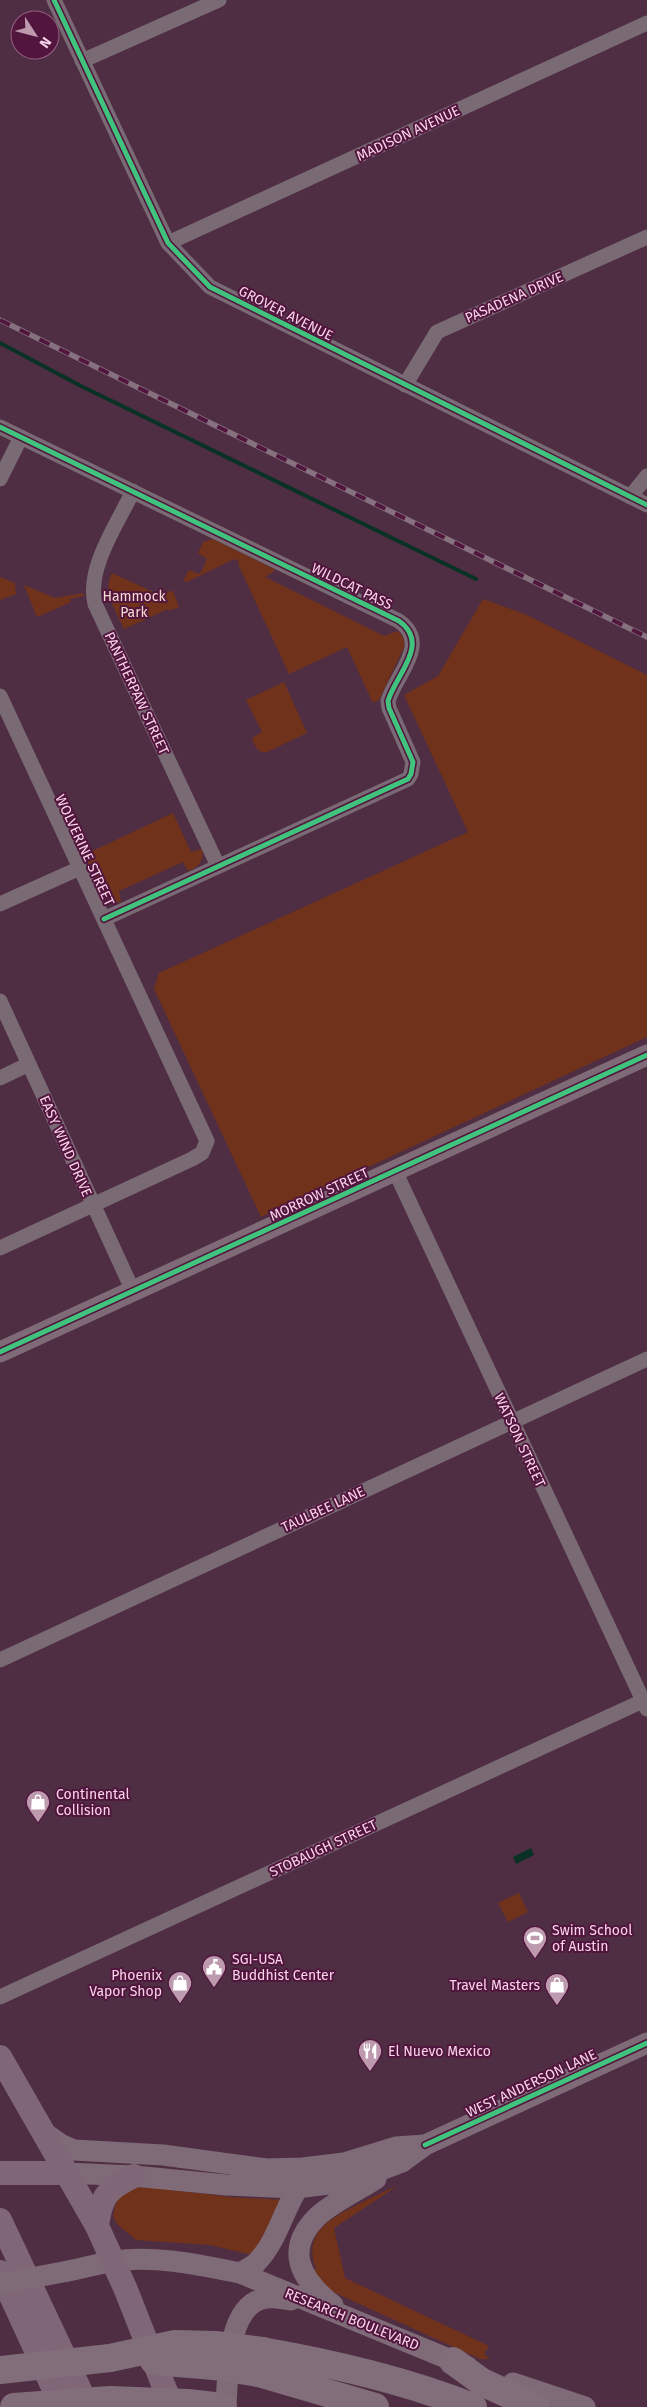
<svg xmlns="http://www.w3.org/2000/svg" width="647" height="2407" font-family="'Fira Sans',sans-serif">
<style>
.green{fill:#70321a}
.water{fill:#093224}
.lines{fill:none;stroke-linecap:round;stroke-linejoin:round}
.stream{stroke:#093224;stroke-width:4}
.street{stroke:#7a6a74;stroke-width:15}
.secondary{stroke:#7f6a77;stroke-width:21}
.primary{stroke:#7f6777;stroke-width:24}
.highway{stroke:#826d7a;stroke-width:28}
.rail-casing{stroke:#86717e;stroke-width:5.5}
.rail{stroke:#51153e;stroke-width:4;stroke-dasharray:11;stroke-linecap:butt}
.secondary-bridge{stroke:#7f6a77;stroke-width:21}
.highway-bridge{stroke:#826d7a;stroke-width:28}
.cycleway-casing{stroke:#51153e;stroke-width:8}
.cycleway{stroke:#40c37c;stroke-width:5}
.labels{text-anchor:middle;stroke-width:4;stroke-linejoin:round;paint-order:stroke}
.street-label{font-size:14px;fill:#fad4e9;stroke:#51153e}
.park-label{font-size:14px;fill:#f7dbcf;stroke:#51153e}
.poi-label{font-size:14px;fill:#fad4e9;stroke:#51153e;text-anchor:start}
</style>
<rect width="100%" height="100%" fill="#4f2e44"/>
<path class="green" d="M213,539L276,570L265,577L384,636L397,631L400,633L404,639V647L379,700L373,703L347,647L289,674L238,564L239,561L234,559L187,582L183,581L189,570L200,574L207,559L198,553L203,542Z
M112,573L162,596L164,592L173,591L179,607L169,611L168,609L124,629C116,610 102,593 112,573Z
M0,577L15,583L16,594L0,600Z
M24,585L55,598L83,593L84,596L70,599L71,602L37,617Z
M483,599L527,615L647,675V1037L261,1217L154,989L159,973L468,832L404,695L438,676Z
M284,682L307,733L267,752C257,753 255,746 252,738L262,732L246,700Z
M173,813L191,852L202,849C204,860 200,867 188,871L183,862L119,891L121,902L115,903L106,899L84,855Z
M519,1893L528,1912L508,1922L498,1903Z
M130,2185L230,2197L283,2200L253,2253L249,2254L209,2245L136,2240L117,2224L113,2216L116,2202Z
M397,2186L334,2228L345,2278L489,2346L484,2354L490,2359H480L331,2291L313,2272L316,2269C302,2232 331,2218 359,2204C371,2198 384,2191 397,2186Z"/>
<path class="water" d="M531,1848L534,1855L516,1864L513,1857Z"/>
<g class="lines">
<path class="stream" d="M0,343L81,386L476,579"/>
<path class="street" d="M54,0L168,243L210,287L647,505
M82,61L219,0
M168,243L647,23
M405,385L437,332L647,237
M0,427L399,621C431,644 396,674 388,701L389,708L413,762L411,774L408,779L104,919
M0,479L21,437
M133,491C118,523 86,568 95,604L218,866
M630,497L647,476
M0,696L207,1141L202,1153L192,1159L0,1248
M0,904L80,868
M0,1001L133,1291
M0,1078L29,1064
M395,1171L647,1709
M0,1660L647,1359
M0,1997L647,1699"/>
<path class="secondary" d="M0,1352L647,1055
M42,2131L62,2145L74,2150L163,2155L267,2169L303,2168L344,2163L396,2147L425,2145
M66,2173L134,2176L226,2185L296,2188L337,2183L371,2174L402,2162L425,2145L647,2043
M68,2271C83,2268 98,2264 114,2261C155,2255 200,2265 240,2273L468,2367
M240,2273C245,2270 252,2267 256,2263C280,2239 284,2203 305,2178
M333,2305C301,2280 283,2250 318,2216C333,2202 359,2190 376,2179
M513,2383L585,2407
M226,2407C228,2377 226,2302 267,2298C274,2297 283,2299 291,2300"/>
<path class="primary" d="M0,2057L97,2226L126,2290L172,2407
M0,2173H66
M0,2220L88,2407
M97,2226C101,2196 107,2189 134,2176
M0,2272L62,2407"/>
<path class="highway" d="M262,2351C335,2364 404,2380 473,2407
M453,2361L482,2382L536,2407
M259,2373L375,2407"/>
<g class="rail-casing">
<path id="rail" d="M0,320L647,637"/>
</g>
<use href="#rail" class="rail"/>
<path class="secondary-bridge" d="M0,2284L68,2271"/>
<path class="highway-bridge" d="M154,2361L214,2366L259,2373
M0,2370L110,2358L175,2344L215,2345L262,2351
M14,2407L110,2400L188,2403L223,2407"/>
<g class="cycleway-casing">
<path id="cycleway" d="M54,0L168,243L210,287L647,505
M0,427L399,621C431,644 396,674 388,701L389,708L413,762L411,774L408,779L104,919
M0,1352L647,1055
M425,2145L647,2043"/>
</g>
<use href="#cycleway" class="cycleway"/>
</g>
<defs>
<g id="shop-pin" transform="scale(1.25)"><path d="M0 17L-7.5 6A9.5 9.5 0 1 1 7.5 6Z" fill="#be9aaf" stroke="#51153e"/><path d="M-5-2.5h2.3a2.7 3.5 0 0 1 5.4 0H5L5.5 6h-11ZM-1.5-2.5h3a1.5 2.3 0 0 0-3 0Z" fill="#fff"/></g>
<g id="stadium-pin" transform="scale(1.25)"><path d="M0 17L-7.5 6A9.5 9.5 0 1 1 7.5 6Z" fill="#be9aaf" stroke="#51153e"/><path d="M0-5a6.5 5 0 1 0 0 10a6.5 5 0 1 0 0-10ZM-3.5-1.8h7v3.6h-7Z" fill="#fff"/></g>
<g id="civic-pin" transform="scale(1.25)"><path d="M0 17L-7.5 6A9.5 9.5 0 1 1 7.5 6Z" fill="#be9aaf" stroke="#51153e"/><path d="M-.6-6.5H3V-4.5H.6V-3L4-1V1h2V6H-6V1h2V-1L-.6-3ZM-1.2 2.5V6h2.4V2.5Z" fill="#fff"/></g>
<g id="restaurant-pin" transform="scale(1.25)"><path d="M0 17L-7.5 6A9.5 9.5 0 1 1 7.5 6Z" fill="#be9aaf" stroke="#51153e"/><path d="M-5-6h1v4h1v-4h1v4h1v-4h1v5L-1.5 .5V6h-2V.5L-5-1ZM5-6V6H3V1.5H1.5Q1.5-4 5-6Z" fill="#fff"/></g>
</defs>
<g fill-rule="evenodd">
<use href="#shop-pin" x="38" y="1802"/>
<use href="#stadium-pin" x="535" y="1938"/>
<use href="#civic-pin" x="214" y="1967"/>
<use href="#shop-pin" x="180" y="1983"/>
<use href="#shop-pin" x="557" y="1985"/>
<use href="#restaurant-pin" x="370" y="2051"/>
</g>
<g class="labels">
<g class="street-label">
<text transform="translate(408 133) rotate(-25)" y="5">MADISON AVENUE</text>
<text transform="translate(514 297) rotate(-24)" y="5">PASADENA DRIVE</text>
<text transform="translate(286 313) rotate(27)" y="5">GROVER AVENUE</text>
<text transform="translate(352 586) rotate(26)" y="5">WILDCAT PASS</text>
<text transform="translate(137 693) rotate(65)" y="5">PANTHERPAW STREET</text>
<text transform="translate(85 850) rotate(65)" y="5">WOLVERINE STREET</text>
<text transform="translate(66 1146) rotate(66)" y="5">EASY WIND DRIVE</text>
<text transform="translate(319 1194) rotate(-25)" y="5">MORROW STREET</text>
<text transform="translate(520 1440) rotate(65)" y="5">WATSON STREET</text>
<text transform="translate(323 1509) rotate(-25)" y="5">TAULBEE LANE</text>
<text transform="translate(323 1848) rotate(-25)" y="5">STOBAUGH STREET</text>
<text transform="translate(531 2083) rotate(-25)" y="5">WEST ANDERSON LANE</text>
<text transform="translate(352 2319) rotate(22)" y="5">RESEARCH BOULEVARD</text>
</g>
<g class="park-label">
<text x="134" y="601">Hammock<tspan x="134" dy="16">Park</tspan></text>
</g>
<g class="poi-label">
<text x="56" y="1799">Continental<tspan x="56" dy="16">Collision</tspan></text>
<text x="552" y="1935">Swim School<tspan x="552" dy="16">of Austin</tspan></text>
<text x="232" y="1964">SGI-USA<tspan x="232" dy="16">Buddhist Center</tspan></text>
<text x="162" y="1980" text-anchor="end">Phoenix<tspan x="162" dy="16">Vapor Shop</tspan></text>
<text x="540" y="1990" text-anchor="end">Travel Masters</text>
<text x="388" y="2056">El Nuevo Mexico</text>
</g>
</g>
<g transform="translate(35 35) rotate(126)"><circle r="24" fill="#51153e" stroke="#956182"/>
<path d="M0-4L9 19L0 12L-9 19Z" fill="#be9aaf"/>
<text y="-8" font-size="14" font-weight="bold" text-anchor="middle" fill="#fad4e9">N</text>
</g>
</svg>
